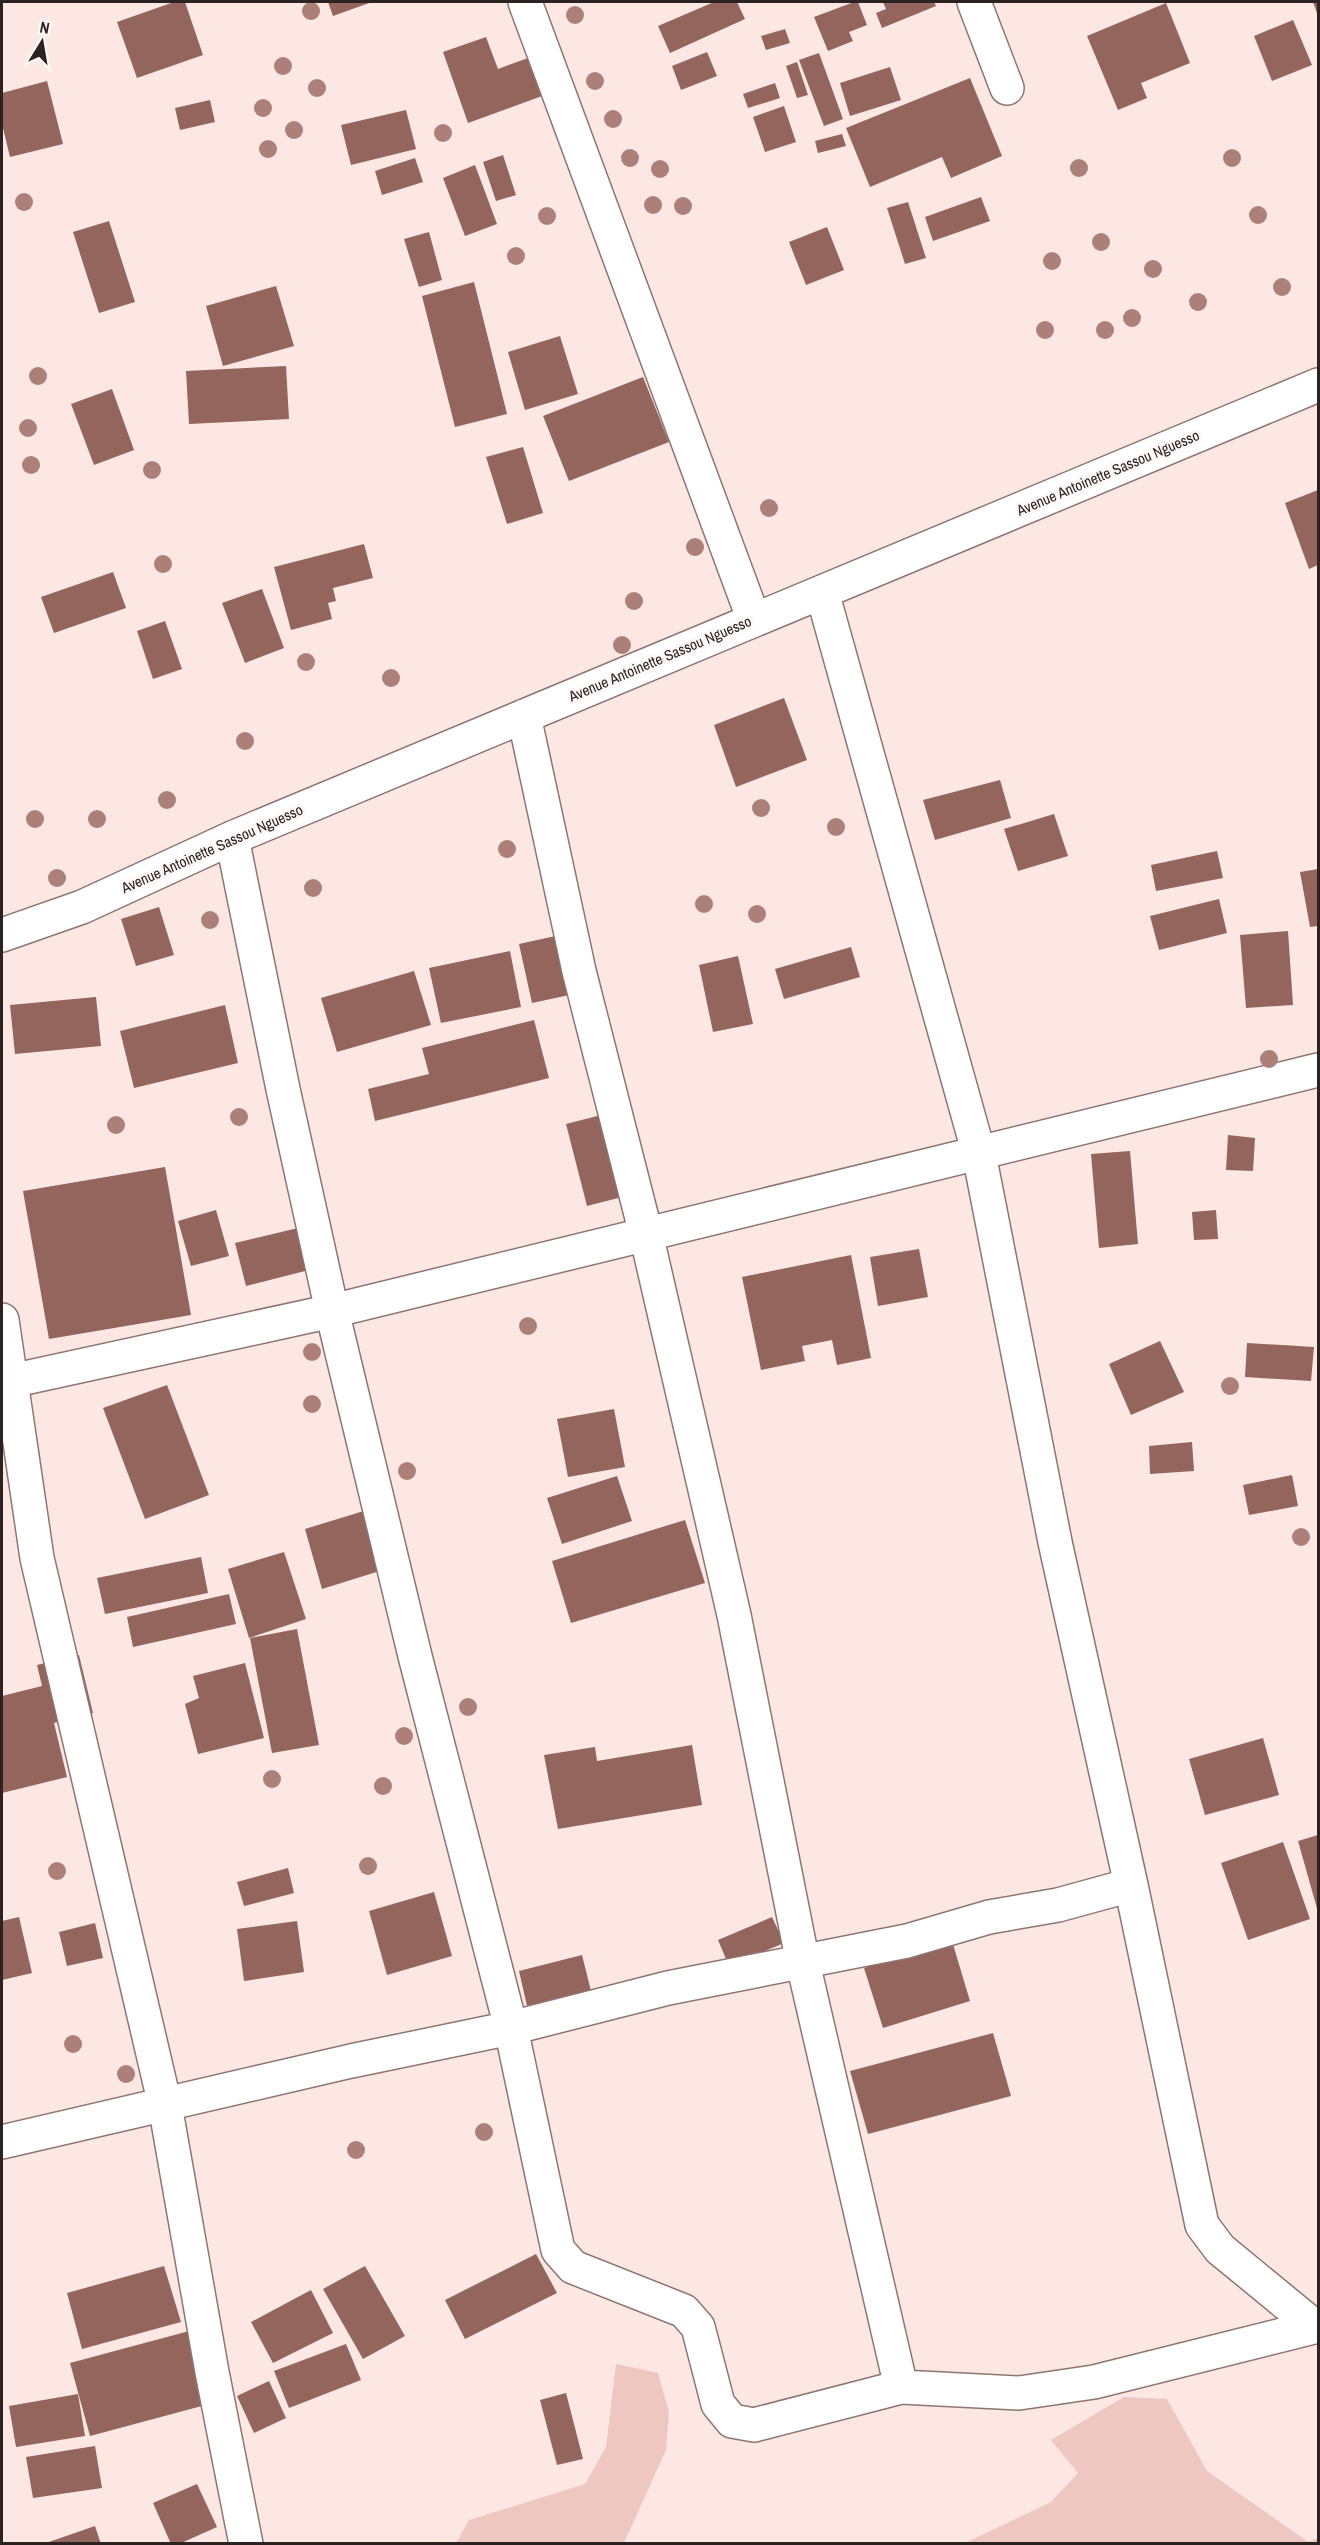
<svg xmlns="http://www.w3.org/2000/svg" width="1320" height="2545" font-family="'Archivo Narrow',sans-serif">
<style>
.green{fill:#edc7c0}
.building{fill:#93655d}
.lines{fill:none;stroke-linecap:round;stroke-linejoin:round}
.street-casing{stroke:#8d7671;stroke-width:36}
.street{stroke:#fff;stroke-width:33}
.tree{fill:#ac8079}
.labels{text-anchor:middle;stroke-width:6;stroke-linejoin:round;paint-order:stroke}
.street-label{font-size:15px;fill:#2c2221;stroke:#fef8f7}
</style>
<rect width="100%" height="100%" fill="#fce7e3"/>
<path class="green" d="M616,2364L658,2373L669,2412L666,2450L624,2543H456L469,2520L585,2484L606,2447Z
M1124,2397L1167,2399L1207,2471L1308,2542L1318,2538V2543H965L1051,2502L1078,2473L1051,2440Z"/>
<path class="building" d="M174,2H185L203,55L137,78L117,22Z
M328,2H372L333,16Z
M714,2H737L745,19L670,53L658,26Z
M854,2H858L867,25L849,32L853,41L828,51L814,17Z
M883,2H934L936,6L882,28L876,13L886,9Z
M1313,2H1318V16Z
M1166,3L1190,63L1141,83L1147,98L1118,110L1087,36Z
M1293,20L1312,65L1272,81L1254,36Z
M785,29L790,43L766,50L761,36Z
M486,37L498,69L528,58L542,96L468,123L443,52Z
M707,52L717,76L681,90L672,66Z
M819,53L843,119L824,126L799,60Z
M797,62L808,95L797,98L786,66Z
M890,67L901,100L850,116L840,83Z
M970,78L1002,156L951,178L942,157L870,187L846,128Z
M47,81L63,144L10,157L2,124V93Z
M775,83L780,98L748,108L743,94Z
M210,100L215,122L180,130L175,108Z
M784,106L796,142L765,152L753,117Z
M406,110L416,149L351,165L341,125Z
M842,134L846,146L818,153L815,141Z
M503,155L516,195L496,201L483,162Z
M415,158L423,182L382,195L375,171Z
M475,165L497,224L465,236L443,178Z
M981,197L990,221L933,241L925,217Z
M908,202L926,258L905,264L887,208Z
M109,221L135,302L99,313L73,232Z
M827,227L844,270L806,285L789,242Z
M429,232L442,280L419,287L404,239Z
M474,282L507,414L455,427L422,296Z
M276,286L294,346L223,366L206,306Z
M560,336L578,394L525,410L508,352Z
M286,366L289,419L189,424L186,371Z
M643,377L669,442L569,481L543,416Z
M112,389L134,450L94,465L71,404Z
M523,447L543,513L507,524L486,457Z
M1318,490V565L1309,569L1285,503Z
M364,544L373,578L333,588L336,601L328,603L332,619L291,630L274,567Z
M113,572L126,608L54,633L41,597Z
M262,589L284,648L245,663L222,603Z
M165,621L182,669L153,679L137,631Z
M784,698L807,760L736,787L714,725Z
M1000,780L1011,818L935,840L923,800Z
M1054,814L1068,856L1018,871L1004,829Z
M1217,851L1223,878L1156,891L1151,865Z
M1318,869V926L1310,927L1300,872Z
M1219,899L1227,933L1159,950L1150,916Z
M159,907L174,955L136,966L121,919Z
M1288,931L1293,1005L1246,1008L1240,935Z
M560,935L574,994L532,1003L519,944Z
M851,947L860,977L784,999L775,969Z
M510,951L521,1007L441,1023L429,968Z
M738,956L753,1024L713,1032L699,965Z
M414,971L431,1025L337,1052L321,998Z
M96,997L101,1046L15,1054L10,1005Z
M225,1005L238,1063L134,1088L120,1031Z
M534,1020L549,1078L375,1121L368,1089L429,1074L422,1048Z
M605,1114L626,1196L587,1206L566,1124Z
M1228,1135L1255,1138L1253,1171L1226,1170Z
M1130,1151L1138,1244L1099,1248L1091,1154Z
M165,1167L191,1315L49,1339L23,1191Z
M216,1210L229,1256L191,1266L178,1221Z
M1216,1210L1218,1239L1194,1240L1192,1212Z
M298,1228L309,1270L246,1286L235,1243Z
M919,1249L928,1297L878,1306L870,1257Z
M851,1255L871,1358L837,1365L832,1340L802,1346L805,1361L761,1370L742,1277Z
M1160,1341L1184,1392L1131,1415L1109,1364Z
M1247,1343L1314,1347L1311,1381L1245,1377Z
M167,1385L209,1495L145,1519L103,1408Z
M614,1409L625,1467L568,1477L557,1419Z
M1192,1442L1194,1471L1150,1474L1149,1446Z
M1292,1475L1298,1506L1249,1515L1243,1485Z
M617,1476L632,1521L562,1544L547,1498Z
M367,1510L386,1569L322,1589L305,1529Z
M685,1520L705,1583L571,1623L552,1561Z
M284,1552L306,1619L249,1638L228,1569Z
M201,1557L208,1593L105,1614L97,1578Z
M229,1594L236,1624L133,1647L127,1617Z
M297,1629L319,1745L272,1753L250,1638Z
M79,1655L93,1713L54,1723L67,1777L2,1793V1696L42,1686L37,1665Z
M245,1663L264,1738L198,1754L185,1704L199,1698L193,1676Z
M1263,1738L1279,1795L1205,1815L1189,1759Z
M692,1745L702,1805L558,1829L544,1755L595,1747L597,1761Z
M1318,1835V1912L1298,1841Z
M1283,1842L1310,1919L1248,1940L1221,1863Z
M288,1868L294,1893L244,1906L237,1882Z
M434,1892L452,1956L387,1975L369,1911Z
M19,1917L32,1973L2,1980V1921Z
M772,1917L784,1943L729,1966L718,1940Z
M297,1921L304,1972L244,1981L237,1929Z
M95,1923L103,1958L67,1966L59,1932Z
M952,1941L970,2001L883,2028L864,1968Z
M582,1955L591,1991L527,2006L519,1971Z
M993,2033L1011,2096L868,2134L850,2071Z
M536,2254L557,2293L465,2339L445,2300Z
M164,2266L181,2322L82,2349L67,2293Z
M365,2266L405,2336L363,2359L323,2289Z
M311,2290L333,2333L273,2363L251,2322Z
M193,2330L213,2403L90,2436L70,2363Z
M346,2344L361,2380L289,2408L274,2371Z
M269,2381L286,2418L254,2433L237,2396Z
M566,2393L583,2459L557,2465L540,2400Z
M78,2394L85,2436L16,2447L9,2406Z
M95,2446L102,2488L33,2498L26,2457Z
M197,2484L217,2527L179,2544H171L153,2503Z
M95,2526L101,2544H46V2543Z"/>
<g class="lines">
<g class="street-casing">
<path id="street" d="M525,2L754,620
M974,2L1007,88
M822,592L979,1154L1055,1542L1131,1885L1202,2225L1220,2249L1315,2327
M524,716L579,971L646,1234L734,1615L803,1963L901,2387
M232,838L283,1089L332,1311L415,1656L511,2028L558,2250L573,2267L684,2311L698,2327L718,2404L732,2421L754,2425L901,2387L1019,2393L1094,2382L1318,2326
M2,935L82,907L232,838L1318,385
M2,1320L37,1558L165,2105L212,2372L246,2544
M2,1383L332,1311L1318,1070
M2,2142L351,2061L511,2028L668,1988L907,1941L989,1917L1058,1905L1131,1885"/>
</g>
<use href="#street" class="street"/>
</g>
<g class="tree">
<circle cx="311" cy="11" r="9"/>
<circle cx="575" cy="15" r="9"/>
<circle cx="283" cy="66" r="9"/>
<circle cx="595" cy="81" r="9"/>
<circle cx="317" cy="88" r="9"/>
<circle cx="263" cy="108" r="9"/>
<circle cx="613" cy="119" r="9"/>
<circle cx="294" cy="130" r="9"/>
<circle cx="443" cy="133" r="9"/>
<circle cx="268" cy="149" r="9"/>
<circle cx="630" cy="158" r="9"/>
<circle cx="1232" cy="158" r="9"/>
<circle cx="1079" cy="168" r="9"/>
<circle cx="660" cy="169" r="9"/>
<circle cx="24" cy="202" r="9"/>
<circle cx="653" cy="205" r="9"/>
<circle cx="683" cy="206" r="9"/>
<circle cx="1258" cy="215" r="9"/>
<circle cx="547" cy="216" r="9"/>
<circle cx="1101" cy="242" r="9"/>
<circle cx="516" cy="256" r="9"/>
<circle cx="1052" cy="261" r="9"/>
<circle cx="1153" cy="269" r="9"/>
<circle cx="1282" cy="287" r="9"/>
<circle cx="1198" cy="302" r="9"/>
<circle cx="1132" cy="318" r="9"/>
<circle cx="1045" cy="330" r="9"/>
<circle cx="1105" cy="330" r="9"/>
<circle cx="38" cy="376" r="9"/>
<circle cx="28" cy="428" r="9"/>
<circle cx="31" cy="465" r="9"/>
<circle cx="152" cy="470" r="9"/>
<circle cx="769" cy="508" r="9"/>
<circle cx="695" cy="547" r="9"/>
<circle cx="163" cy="564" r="9"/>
<circle cx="634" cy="601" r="9"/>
<circle cx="622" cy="645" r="9"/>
<circle cx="306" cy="662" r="9"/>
<circle cx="391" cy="678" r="9"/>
<circle cx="245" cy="741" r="9"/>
<circle cx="167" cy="800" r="9"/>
<circle cx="761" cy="808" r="9"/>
<circle cx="35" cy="819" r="9"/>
<circle cx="97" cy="819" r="9"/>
<circle cx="836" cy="827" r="9"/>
<circle cx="507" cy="849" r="9"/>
<circle cx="57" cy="878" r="9"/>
<circle cx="313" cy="888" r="9"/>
<circle cx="704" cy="904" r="9"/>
<circle cx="757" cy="914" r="9"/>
<circle cx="210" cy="920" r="9"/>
<circle cx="1269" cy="1059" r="9"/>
<circle cx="239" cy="1117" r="9"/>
<circle cx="116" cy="1125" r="9"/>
<circle cx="528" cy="1326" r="9"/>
<circle cx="312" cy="1352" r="9"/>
<circle cx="1230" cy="1386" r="9"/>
<circle cx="312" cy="1404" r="9"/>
<circle cx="407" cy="1471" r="9"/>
<circle cx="1301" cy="1537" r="9"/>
<circle cx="468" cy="1707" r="9"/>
<circle cx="404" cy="1736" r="9"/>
<circle cx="272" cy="1779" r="9"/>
<circle cx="383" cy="1786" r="9"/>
<circle cx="368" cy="1866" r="9"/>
<circle cx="57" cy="1871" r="9"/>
<circle cx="73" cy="2044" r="9"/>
<circle cx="126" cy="2074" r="9"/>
<circle cx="484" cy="2132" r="9"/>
<circle cx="356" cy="2150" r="9"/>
</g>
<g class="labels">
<g class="street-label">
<text transform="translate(1108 473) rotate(-23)" y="5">Avenue Antoinette Sassou Nguesso</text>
<text transform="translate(660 659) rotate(-23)" y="5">Avenue Antoinette Sassou Nguesso</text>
<text transform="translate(212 849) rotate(-24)" y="5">Avenue Antoinette Sassou Nguesso</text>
</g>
</g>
<rect width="1320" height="2545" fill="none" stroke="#2c2221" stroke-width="6"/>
<g transform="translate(42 42) rotate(11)" stroke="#fef8f7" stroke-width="4.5" paint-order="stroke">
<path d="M0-4.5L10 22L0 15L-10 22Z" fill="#2c2221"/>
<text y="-9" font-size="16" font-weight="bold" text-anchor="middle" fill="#2c2221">N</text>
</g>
</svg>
